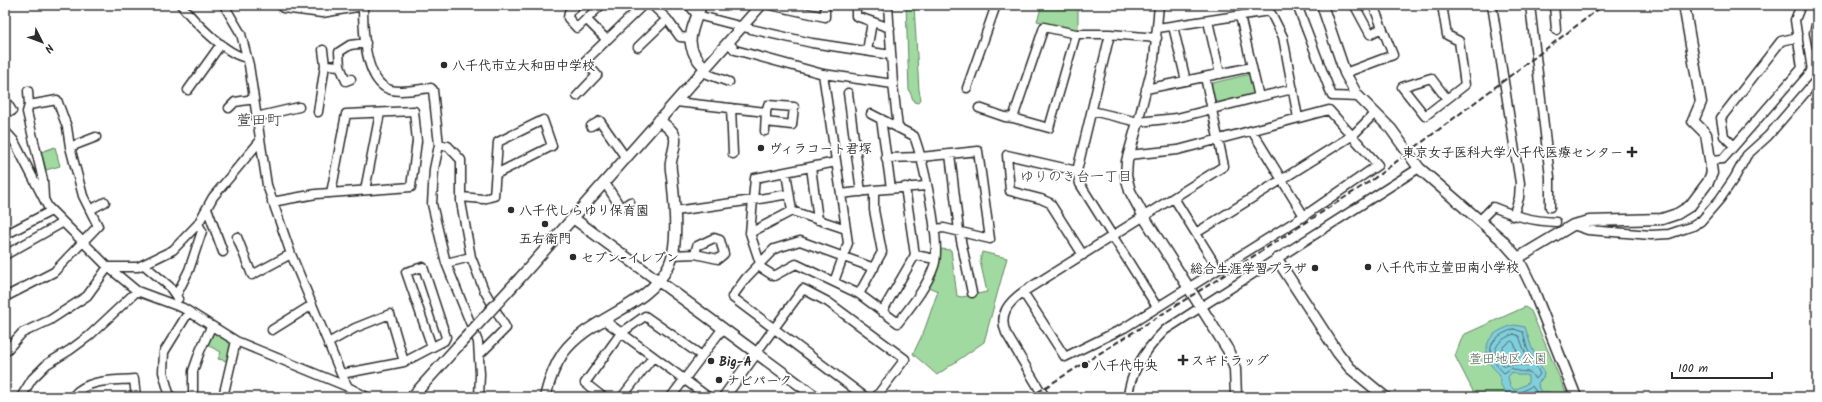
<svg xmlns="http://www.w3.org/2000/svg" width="1822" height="402" font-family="Kalam,'Klee One',sans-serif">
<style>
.green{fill:#a0daa0;stroke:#668266}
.water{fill:#80cfdc;stroke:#5e8d95;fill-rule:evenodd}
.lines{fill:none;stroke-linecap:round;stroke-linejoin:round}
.shore{stroke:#4d6d72;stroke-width:1}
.minor-casing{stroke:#2b2b2b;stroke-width:11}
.tertiary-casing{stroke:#2b2b2b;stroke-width:13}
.minor{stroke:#fff;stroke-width:8}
.tertiary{stroke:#fff;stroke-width:10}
.rail{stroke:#2b2b2b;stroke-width:2;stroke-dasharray:6 3;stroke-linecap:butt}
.tertiary-bridge-casing{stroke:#2b2b2b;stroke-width:13;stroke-linecap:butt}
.tertiary-bridge{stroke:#fff;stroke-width:10}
.poi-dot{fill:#2b2b2b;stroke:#fff;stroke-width:1.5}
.labels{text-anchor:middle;stroke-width:3.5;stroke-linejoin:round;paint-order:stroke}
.poi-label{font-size:13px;font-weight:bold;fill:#2b2b2b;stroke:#fff;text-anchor:start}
.park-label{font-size:13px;fill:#4e604e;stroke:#fff}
.neighbourhood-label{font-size:14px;fill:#2b2b2b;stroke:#fff}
.quarter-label{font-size:15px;fill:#2b2b2b;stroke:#fff}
</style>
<rect width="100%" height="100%" fill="#fff"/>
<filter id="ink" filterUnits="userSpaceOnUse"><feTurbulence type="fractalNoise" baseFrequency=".025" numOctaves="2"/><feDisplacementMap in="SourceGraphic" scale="8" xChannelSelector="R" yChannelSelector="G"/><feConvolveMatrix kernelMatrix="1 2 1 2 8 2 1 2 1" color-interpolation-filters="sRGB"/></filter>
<g filter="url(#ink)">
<path class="green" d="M906,5H914L919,90L921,99L918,103L914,102L909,90Z
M1042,5H1078V31L1037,21Z
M1251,74L1255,95L1215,107L1208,84Z
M55,147L60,166L46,170L41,152Z
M940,249L951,250L957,296L962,297L987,292L980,261L982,252L1007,258L984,342L937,375L913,354L924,331L938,291L928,287L937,270Z
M1525,307L1531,311L1568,397H1476L1455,356L1463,335Z
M213,332L233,344L228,361L218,359L221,352L207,345Z"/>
<path class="water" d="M1514,325L1525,327L1531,346L1544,373L1543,378L1538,383L1539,389L1542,392H1550L1553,397H1508C1506,392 1502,388 1500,383C1499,380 1501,378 1499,374C1496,370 1489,365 1488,359C1483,338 1495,331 1514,325ZM1512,372L1517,375H1525L1528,376V383L1517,389L1514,390L1510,385L1508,377Z"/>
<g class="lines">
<path class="shore" d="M1514,329L1523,332L1527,348L1540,374L1536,379L1534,378C1530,369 1526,373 1519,371C1516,371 1514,369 1512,368L1504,373C1483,353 1487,338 1514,329Z
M1514,334L1519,336L1529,363L1528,366C1519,365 1513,363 1504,366C1488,351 1497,340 1514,334Z
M1512,341L1514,343L1519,357L1506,358L1503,355V347Z
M1511,397L1512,394H1517L1532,386L1538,394L1548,397"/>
<g class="minor-casing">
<path id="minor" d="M181,5C194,21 226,55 247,58
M224,5L241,34L249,65L267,185L291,254L341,374L348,387L367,397
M280,5L283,8L322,13L363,6
M363,5C363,28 364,83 391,90C403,93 419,89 431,88L433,90L439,145L434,169L432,204L446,263L478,342L480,374L479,397
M577,5L569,12L568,18L577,28L601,5
M652,5L667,19L680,37L691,38
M689,5L697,15L751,29L812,43L891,55
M770,5L825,17V5
M856,5V16L890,28
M1264,5L1272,15L1283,37L1298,118
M1297,5L1332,96L1359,97
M1362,5L1356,8L1370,34L1382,28
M1442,5L1447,35L1459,41L1465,85L1425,116L1402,87L1431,78L1447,99
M1492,5L1520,183L1519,198L1513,216
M1530,5L1550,177V207
M1554,5L1556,30
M586,19L607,40
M1208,21L1220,74
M1816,25L1814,33L1817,48
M1173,26L1186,81
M1158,28L1269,11
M1076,34L1049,128L1013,118L1044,27L1076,34H1110L1157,38
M1110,34L1077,171L1080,184L1157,307
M728,42L735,50L823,74L893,84L888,5
M638,47L667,19
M323,50L325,65
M867,51L872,22
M702,72L729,82
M1345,73L1393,55L1373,5
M823,74L841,194L874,190V210L882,252L859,294
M351,79L346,81L340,66L339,52L350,45L366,43
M893,84L898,128
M967,88L996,5
M1146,89L1252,67
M188,90L221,44
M28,91L29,105L27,112L43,180L44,198
M848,93L861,192
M577,96L597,75L585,61L643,5
M1259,97L1293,89
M5,100L12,111
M676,102L766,112L768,105L794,107L792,125L766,122V112L765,131
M229,108L235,102L254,99
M731,108L733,154
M979,108L1005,117L1013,118
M1092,111L1138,122L1177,118L1259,97L1240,16
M318,112L325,65L340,66
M256,117L299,107
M881,119L891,188
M1138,122L1154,59L1159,5
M591,126L600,121L626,158
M5,131L14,141L48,207L108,267L137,291L183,308L236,341L348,387
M1252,131L1304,216
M439,145L448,146L461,160V202L471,257L484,290L506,328L480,354
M1734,146L1724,136L1721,118L1781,41L1798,37
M70,147L96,137
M950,154L959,231L972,293
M886,158L921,157L978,151L990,239L944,228L934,229
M1710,160L1723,159L1802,68L1795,20L1801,5
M811,167L818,220
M1077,171L1007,155L1010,191L1041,199L1050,203L1083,255
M786,172L792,211
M605,183L621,208L630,202
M365,190L380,113
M874,190L926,186
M461,197L483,199L494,196L498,142L543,120L552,146L496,174
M1174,198L1218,269
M272,202L316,194L411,187L417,141L414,111L346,114L331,193
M207,208L223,252
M90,210L105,202
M675,211L753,200L755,178L836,162
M1480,220L1493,207C1515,216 1532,221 1556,222
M1573,225L1588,230L1651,235L1669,234L1693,226L1701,221L1720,199L1735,177L1747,155L1768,136L1817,79
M750,233L792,211L846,229L841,194
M1196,233L1353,135L1375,113
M5,235L51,211
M237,237L252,275L291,254
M5,255L62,223
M672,255L695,254L718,259L724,254L720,240L714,238L697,246L695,254
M915,255L935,259
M446,263L471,257
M760,263L750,233L753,200L789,194
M144,265L169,286L178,299
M758,266L774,276L796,264L859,294L898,323C911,306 927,287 934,266C942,243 923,160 914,136L871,114
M834,282L848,243L846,229
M1023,292L1065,357L1124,328L1304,216L1378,165L1329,110L1178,150L1128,155
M176,296L189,270L202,231L198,224
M5,297L54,272L98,226L83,196L70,147L67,127L57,100L29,105
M882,312L915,255L905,187
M604,320L708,397
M272,330L312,305
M328,343L355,328L390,314L404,362
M5,352L22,333L50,320L87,296L108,267H138L173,250L198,224L213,197L260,141
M756,353L803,289L828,302L905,359L876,397
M341,374L404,362L444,341L446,337L423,267L406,272L432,347
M1041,392L1006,333C998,314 1009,302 1023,292L1224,166L1205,77
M21,397L32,379L47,364L70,350L89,336L137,291
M75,397L74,395C88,379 114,381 134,379L136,397
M170,397L163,372L164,352L188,313
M193,397V371L200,351L211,327
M223,397L236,341
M603,397L585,383L621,333L645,316L702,356
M622,397L653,357
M671,397L723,328
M865,397L732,297L746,278L774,249L800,241L874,268
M1128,397C1130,371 1147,348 1165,330L1419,168"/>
</g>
<g class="tertiary-casing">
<path id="tertiary" d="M701,5C691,33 682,45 705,68
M1322,5L1345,73L1357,95L1391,129L1419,168L1502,240L1518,258L1533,289L1576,397
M1138,122L1127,161L1126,176L1130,191L1144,217L1228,350L1235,369L1236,397
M573,218L816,397
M1518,258L1573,225L1589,221L1662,219L1677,214L1690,206L1708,182L1712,173L1706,134L1693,121L1701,102L1684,5
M1277,259L1338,353L1350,368L1385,397
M520,278L761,5
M1041,392L1044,397
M412,397L457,347
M545,397C549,381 554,366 563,353C590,316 646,309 668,267C680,246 674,200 672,177C671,172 670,167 671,162C672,155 676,145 675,138C674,130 664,125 659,120
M724,397L756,353"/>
</g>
<use href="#minor" class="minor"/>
<use href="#tertiary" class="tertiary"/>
<path class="rail" d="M1030,397L1215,281L1372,180L1604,5"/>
<g class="tertiary-bridge-casing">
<path id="tertiary-bridge" d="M457,347L520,278"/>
</g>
<use href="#tertiary-bridge" class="tertiary-bridge"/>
</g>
</g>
<g class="poi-dot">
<circle cx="444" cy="65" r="4"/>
<circle cx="761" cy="148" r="4"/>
<path d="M1630 146h4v4h4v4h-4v4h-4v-4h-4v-4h4z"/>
<circle cx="511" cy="210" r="4"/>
<circle cx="545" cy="224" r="4"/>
<circle cx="573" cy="257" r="4"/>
<circle cx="1368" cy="267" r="4"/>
<circle cx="1315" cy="268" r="4"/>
<path d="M1181 354h4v4h4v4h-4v4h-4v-4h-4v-4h4z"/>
<circle cx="711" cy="361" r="4"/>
<circle cx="1085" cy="365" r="4"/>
<circle cx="719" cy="380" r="4"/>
</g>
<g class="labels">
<g class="poi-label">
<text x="452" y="70">八千代市立大和田中学校</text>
<text x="769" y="153">ヴィラコート君塚</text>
<text x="1623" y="157" text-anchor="end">東京女子医科大学八千代医療センター</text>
<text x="519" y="215">八千代しらゆり保育園</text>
<text x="545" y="243" text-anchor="middle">五右衛門</text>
<text x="581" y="262">セブン-イレブン</text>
<text x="1376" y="272">八千代市立萱田南小学校</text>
<text x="1307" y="273" text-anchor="end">総合生涯学習プラザ</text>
<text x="1191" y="365">スギドラッグ</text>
<text x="719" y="366">Big-A</text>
<text x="1093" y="370">八千代中央</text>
<text x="727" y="385">ナビパーク</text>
</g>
<g class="park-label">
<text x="1508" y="363">萱田地区公園</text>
</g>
<g class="neighbourhood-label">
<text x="1076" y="181">ゆりのき台一丁目</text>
</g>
<g class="quarter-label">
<text x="259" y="125">萱田町</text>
</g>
</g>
<rect width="1822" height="402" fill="none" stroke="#fff" stroke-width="20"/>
<rect x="10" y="10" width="1802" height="382" fill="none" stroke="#2b2b2b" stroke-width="1.5" filter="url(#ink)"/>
<g transform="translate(42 42) rotate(132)" stroke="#ffffff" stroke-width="3" paint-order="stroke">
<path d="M0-3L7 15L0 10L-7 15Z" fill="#2b2b2b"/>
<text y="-6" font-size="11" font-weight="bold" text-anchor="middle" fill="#2b2b2b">N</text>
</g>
<path d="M1672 372v6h100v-6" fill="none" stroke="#2b2b2b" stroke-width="2"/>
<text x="1678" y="372" font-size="12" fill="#2b2b2b" stroke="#ffffff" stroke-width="3" paint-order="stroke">100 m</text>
</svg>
